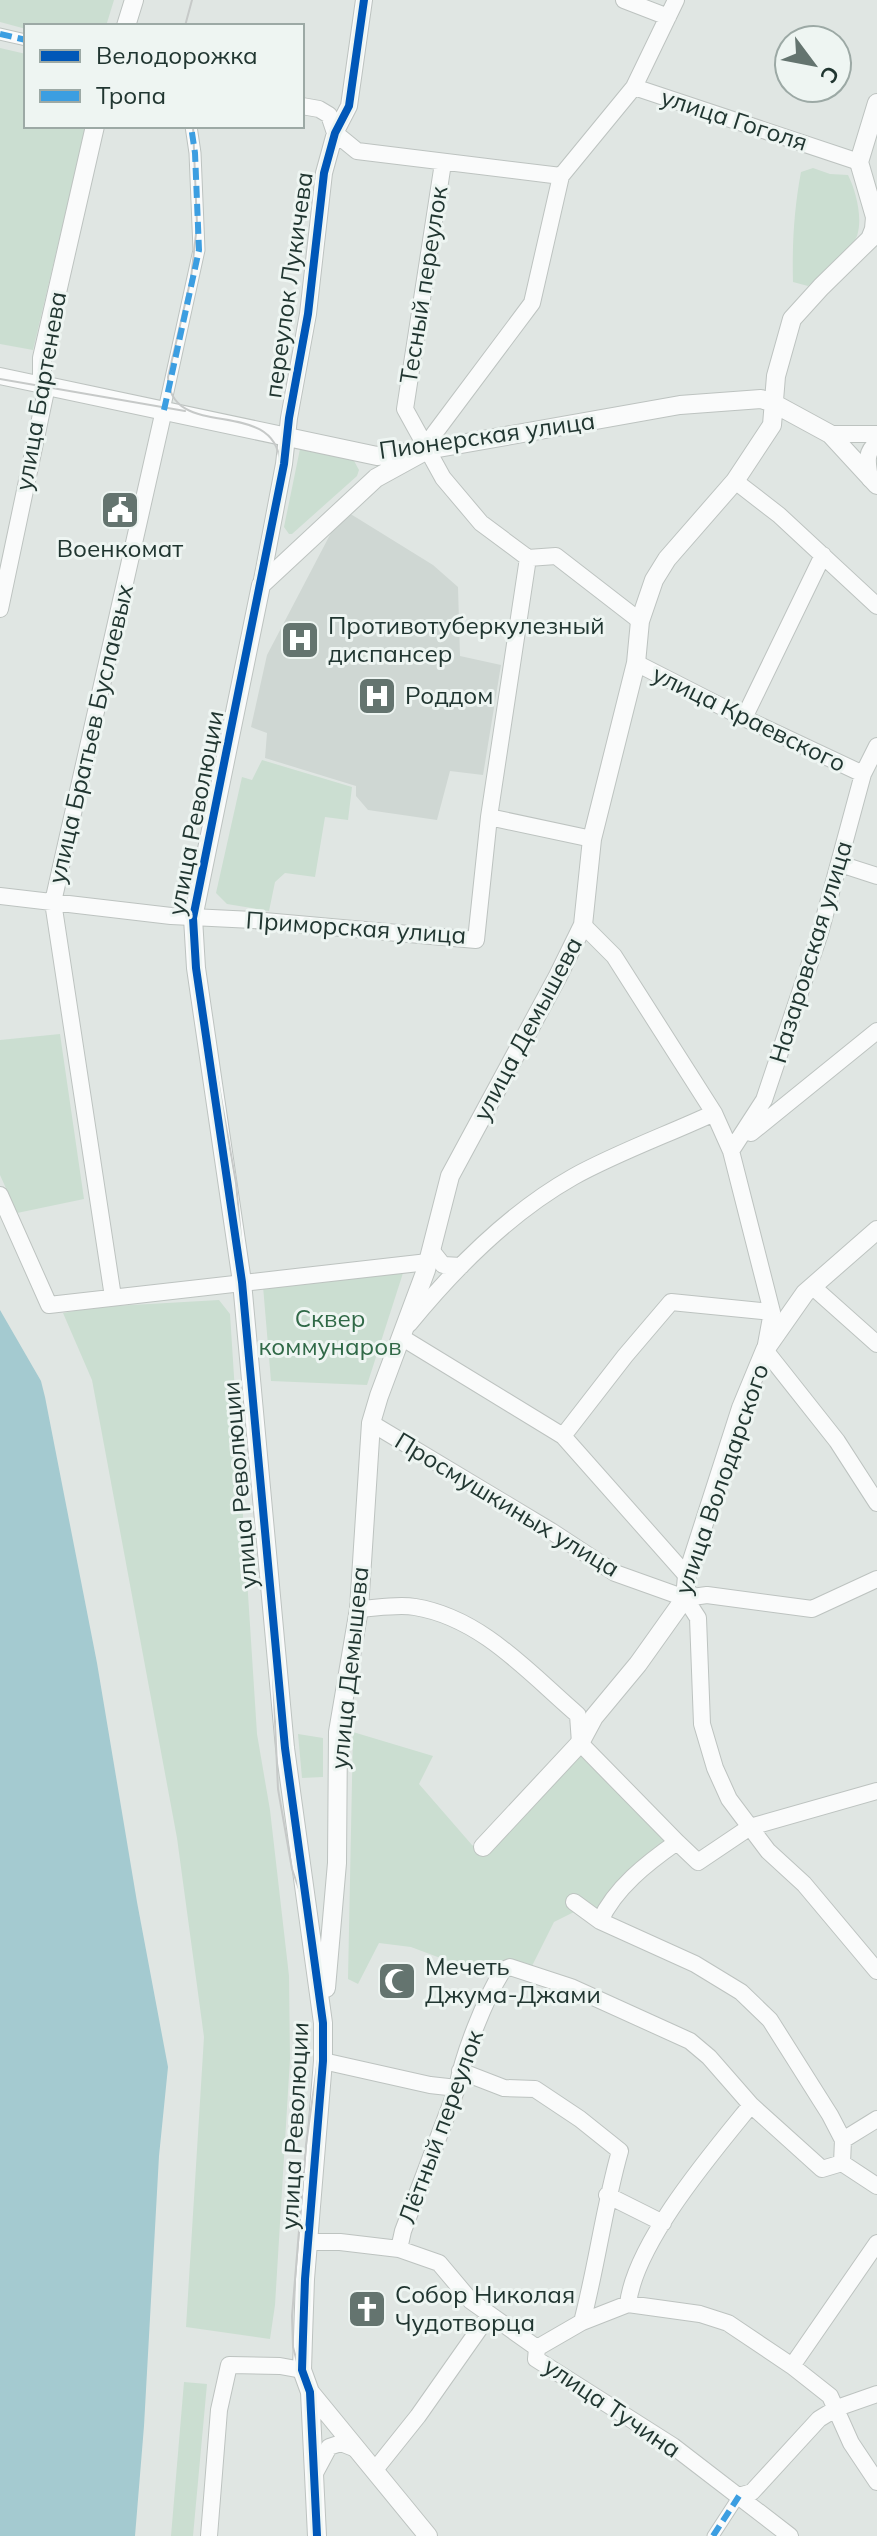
<svg xmlns="http://www.w3.org/2000/svg" width="877" height="2536" font-family="Mulish,sans-serif">
<style>
.built{fill:#cfd7d3}
.green{fill:#cbded1}
.water{fill:#a4cad0}
.lines{fill:none;stroke-linecap:round;stroke-linejoin:round}
.pedestrian-casing{stroke:#bdc3c0;stroke-width:13}
.minor-casing{stroke:#bdc3c0;stroke-width:18}
.tertiary-casing{stroke:#bdc3c0;stroke-width:20}
.pedestrian{stroke:#fafbfb;stroke-width:11}
.minor{stroke:#fafbfb;stroke-width:16}
.tertiary{stroke:#fafbfb;stroke-width:18}
.tram{stroke:#c6c9c8;stroke-width:2}
.quiet{stroke:#3c9ee1;stroke-width:6;stroke-dasharray:12 6;stroke-linecap:butt}
.cycleway-casing{stroke:#eef5f2;stroke-width:13}
.cycleway{stroke:#0057b8;stroke-width:8}
.labels{text-anchor:middle;stroke-width:6;stroke-linejoin:round;paint-order:stroke}
.street-label{font-size:24px;fill:#213631;stroke:#eef5f2}
.poi-label{font-size:24px;fill:#213631;stroke:#eef5f2;text-anchor:start}
.park-label{font-size:24px;fill:#306947;stroke:#eef5f2}
</style>
<rect width="100%" height="100%" fill="#e0e6e3"/>
<path class="built" d="M349,513L433,565L458,587L460,656L501,665L483,775L450,771L437,820L368,810L356,796V786L265,758L267,733L251,727L267,655L333,529Z"/>
<path class="green" d="M0,0H114L106,26H26V29L0,22Z
M0,48L26,54V126H86L33,350L0,344Z
M813,168L830,174L848,175C856,191 863,218 857,236C853,247 818,278 808,286L793,282C792,245 794,209 801,172Z
M300,449L353,459L359,470L357,476L292,534H289L284,527Z
M262,760L352,787L348,820L325,817L315,877L285,873L275,882L269,911L227,904L216,893L242,777L252,780Z
M60,1034L84,1199L17,1213L0,1175V1040Z
M403,1273L367,1385L271,1381L263,1286Z
M219,1300L230,1314L257,1734L270,1810L289,1976L290,2059L275,2305L270,2339L186,2327L204,2037L177,1838L92,1380L63,1313L97,1307Z
M353,1732L433,1756L419,1784L472,1845L483,1851L580,1746L672,1840L596,1920L580,1909L554,1922L532,1966L491,1977L411,1947L379,1943L358,1984L348,1979Z
M298,1734L323,1738V1777L302,1778Z
M184,2382L207,2384L193,2536H171Z"/>
<path class="water" d="M0,1310L41,1381L45,1397L97,1663L137,1902L168,2067L159,2156L144,2426L135,2536H0Z"/>
<g class="lines">
<g class="pedestrian-casing">
<path id="pedestrian" d="M0,34L26,40
M164,410L199,250L195,153L191,126
M713,2536L739,2496"/>
</g>
<g class="minor-casing">
<path id="minor" d="M624,0L668,17
M676,0L634,87L859,162
M302,106L319,109L329,115L335,133L357,151L561,176
M443,163L405,409L443,478L481,523L528,558L556,556L640,621
M0,376L47,386L0,609
M830,434H877
M427,450L434,434L532,303L561,176L634,87
M870,479C868,464 864,453 877,443
M735,481L779,515L877,606
M261,585L284,464L289,418L308,314L324,173L335,133L349,106L364,0
M636,663L744,718L863,774
M744,718L823,555
M489,817L592,839
M840,864L877,876
M0,896L171,916L253,920L476,940L489,817L528,558
M583,925L614,956L714,1113L731,1151L772,1312L765,1350L837,1441L877,1503
M751,1133L877,1031
M731,1151L764,1100L820,933L863,774L877,746
M0,1195L49,1305L428,1262
M431,1250L443,1265L461,1266
M813,1287L877,1344
M113,1297L53,902L164,410
M409,1324C454,1269 511,1212 573,1177C616,1153 669,1134 714,1113
M401,1337L563,1436L687,1576
M371,1423L551,1531L615,1573L685,1598L698,1618L702,1724L715,1768L729,1799L768,1851L804,1884L877,1971
M563,1436L625,1356L671,1302L772,1312
M685,1598L707,1595L812,1609L877,1579
M359,1609C377,1608 398,1604 415,1607C482,1618 529,1673 578,1715L580,1743L677,1842
M574,1902L600,1921L695,1964L741,1992L770,2020L830,2115L843,2140L842,2163
M600,1921C615,1888 647,1863 677,1842L698,1862L750,1827L877,1791
M323,2061L430,2085L457,2088
M460,2071L504,2088L535,2089L580,2119L620,2151C604,2207 597,2265 582,2322
M843,2140L877,2119
M607,2195L663,2223
M309,2242H340L399,2249L439,2263L471,2301L537,2348
M399,2249L403,2231L457,2088C463,2054 485,1999 503,1970L510,1967L571,1987L690,2041L709,2057L751,2105L822,2169L842,2163L877,2186
M628,2304C635,2243 712,2153 751,2105
M537,2348L582,2322L628,2304L700,2314L728,2323L792,2366L830,2396L851,2443L877,2482
M537,2348L536,2359L673,2446L790,2536
M792,2366L877,2243
M374,2471L418,2416L489,2315
M314,2475L329,2447L341,2443L356,2449
M739,2496L752,2492L819,2419L837,2408L877,2394
M209,2536L219,2410L229,2365L280,2366L302,2370"/>
</g>
<g class="tertiary-casing">
<path id="tertiary" d="M126,26L134,0
M95,126L42,358V375L47,386L377,456L427,450L680,405L761,399L773,403L830,434L877,485
M483,1847L580,1743L594,1717L638,1664L685,1598L687,1576L741,1408L765,1350L805,1293L877,1230
M326,1988L337,1863L338,1732L359,1609L371,1423L379,1396L426,1270L450,1176L558,976L583,925L592,839L636,663L640,621L654,580L667,559L735,481L772,425L776,376L792,319L821,287L870,239L874,229L875,217L859,162L877,103
M310,2392L428,2536
M317,2536L310,2392L302,2370L303,2337L305,2279L323,2061V2023L285,1748L242,1282L196,968L193,918L261,585L376,478L427,450"/>
</g>
<use href="#pedestrian" class="pedestrian"/>
<use href="#minor" class="minor"/>
<use href="#tertiary" class="tertiary"/>
<path class="tram" d="M185,26L192,0
M193,126L197,225L191,278L168,377C170,443 274,395 280,462L189,915L236,1183L265,1497L278,1789L292,1869L301,1895
M0,379L185,411
M299,1885L323,2023L306,2145L292,2316L293,2347L301,2377L315,2408L320,2536"/>
<path class="quiet" d="M0,34L26,40
M164,410L199,250L195,153L191,126
M713,2536L739,2496"/>
<g class="cycleway-casing">
<path id="cycleway" d="M317,2536L310,2392L302,2370L303,2337L305,2279L323,2061V2023L285,1748L242,1282L196,968L193,918L284,464L289,418L308,314L324,173L335,133L349,106L364,0"/>
</g>
<use href="#cycleway" class="cycleway"/>
</g>
<defs>
<g id="civic-square" transform="scale(2)"><rect x="-9" y="-9" width="18" height="18" rx="4" fill="#64746f" stroke="#eef5f2"/><path d="M-.6-6.5H3V-4.5H.6V-3L4-1V1h2V6H-6V1h2V-1L-.6-3ZM-1.2 2.5V6h2.4V2.5Z" fill="#fff"/></g>
<g id="hospital-square" transform="scale(2)"><rect x="-9" y="-9" width="18" height="18" rx="4" fill="#64746f" stroke="#eef5f2"/><path d="M-5-5h3v3.5h4V-5h3V5h-3V1.5h-4V5h-3Z" fill="#fff"/></g>
<g id="mosque-square" transform="scale(2)"><rect x="-9" y="-9" width="18" height="18" rx="4" fill="#64746f" stroke="#eef5f2"/><path d="M3.5-4.9A6 6 0 1 0 3.5 4.9A5 5 0 1 1 3.5-4.9Z" fill="#fff"/></g>
<g id="church-square" transform="scale(2)"><rect x="-9" y="-9" width="18" height="18" rx="4" fill="#64746f" stroke="#eef5f2"/><path d="M-1.2-6h2.4v3.5h3.3v2.4h-3.3V6h-2.4V-.1h-3.3v-2.4h3.3Z" fill="#fff"/></g>
</defs>
<g fill-rule="evenodd">
<use href="#civic-square" x="120" y="510"/>
<use href="#hospital-square" x="300" y="640"/>
<use href="#hospital-square" x="377" y="696"/>
<use href="#mosque-square" x="397" y="1981"/>
<use href="#church-square" x="367" y="2309"/>
</g>
<g class="labels">
<g class="street-label">
<text transform="translate(734 120) rotate(18)" y="8">улица Гоголя</text>
<text transform="translate(289 285) rotate(-82)" y="8">переулок Лукичева</text>
<text transform="translate(424 285) rotate(-81)" y="8">Тесный переулок</text>
<text transform="translate(41 391) rotate(-80)" y="8">улица Бартенева</text>
<text transform="translate(487 436) rotate(-8)" y="8">Пионерская улица</text>
<text transform="translate(749 719) rotate(26)" y="8">улица Краевского</text>
<text transform="translate(91 734) rotate(-77)" y="8">улица Братьев Буслаевых</text>
<text transform="translate(196 813) rotate(-79)" y="8">улица Революции</text>
<text transform="translate(356 928) rotate(4)" y="8">Приморская улица</text>
<text transform="translate(811 952) rotate(-73)" y="8">Назаровская улица</text>
<text transform="translate(528 1029) rotate(-62)" y="8">улица Демышева</text>
<text transform="translate(722 1479) rotate(-71)" y="8">улица Володарского</text>
<text transform="translate(240 1485) rotate(-95)" y="8">улица Революции</text>
<text transform="translate(507 1505) rotate(31)" y="8">Просмушкиных улица</text>
<text transform="translate(350 1668) rotate(-84)" y="8">улица Демышева</text>
<text transform="translate(295 2126) rotate(-87)" y="8">улица Революции</text>
<text transform="translate(441 2127) rotate(-70)" y="8">Лётный переулок</text>
<text transform="translate(612 2408) rotate(34)" y="8">улица Тучина</text>
</g>
<g class="poi-label">
<text x="120" y="557" text-anchor="middle">Военкомат</text>
<text x="328" y="634">Противотуберкулезный<tspan x="328" dy="28">диспансер</tspan></text>
<text x="405" y="704">Роддом</text>
<text x="425" y="1975">Мечеть<tspan x="425" dy="28">Джума-Джами</tspan></text>
<text x="395" y="2303">Собор Николая<tspan x="395" dy="28">Чудотворца</tspan></text>
</g>
<g class="park-label">
<text x="330" y="1327">Сквер<tspan x="330" dy="28">коммунаров</tspan></text>
</g>
</g>
<rect x="24" y="24" width="280" height="104" fill="#eef5f2" stroke="#9ca9a5" stroke-width="2"/>
<rect x="40" y="50" width="40" height="12" fill="#0057b8" stroke="#9ca9a5" stroke-width="2"/>
<text x="96" y="64" font-size="24" fill="#213631">Велодорожка</text>
<rect x="40" y="90" width="40" height="12" fill="#3c9ee1" stroke="#9ca9a5" stroke-width="2"/>
<text x="96" y="104" font-size="24" fill="#213631">Тропа</text>
<g transform="translate(813 64) rotate(122)"><circle r="38" fill="#eef5f2" stroke="#9ca9a5" stroke-width="2"/>
<path d="M0-6L14 30L0 20L-14 30Z" fill="#64746f"/>
<text y="-12" font-size="22" font-weight="bold" text-anchor="middle" fill="#213631">С</text>
</g>
</svg>
